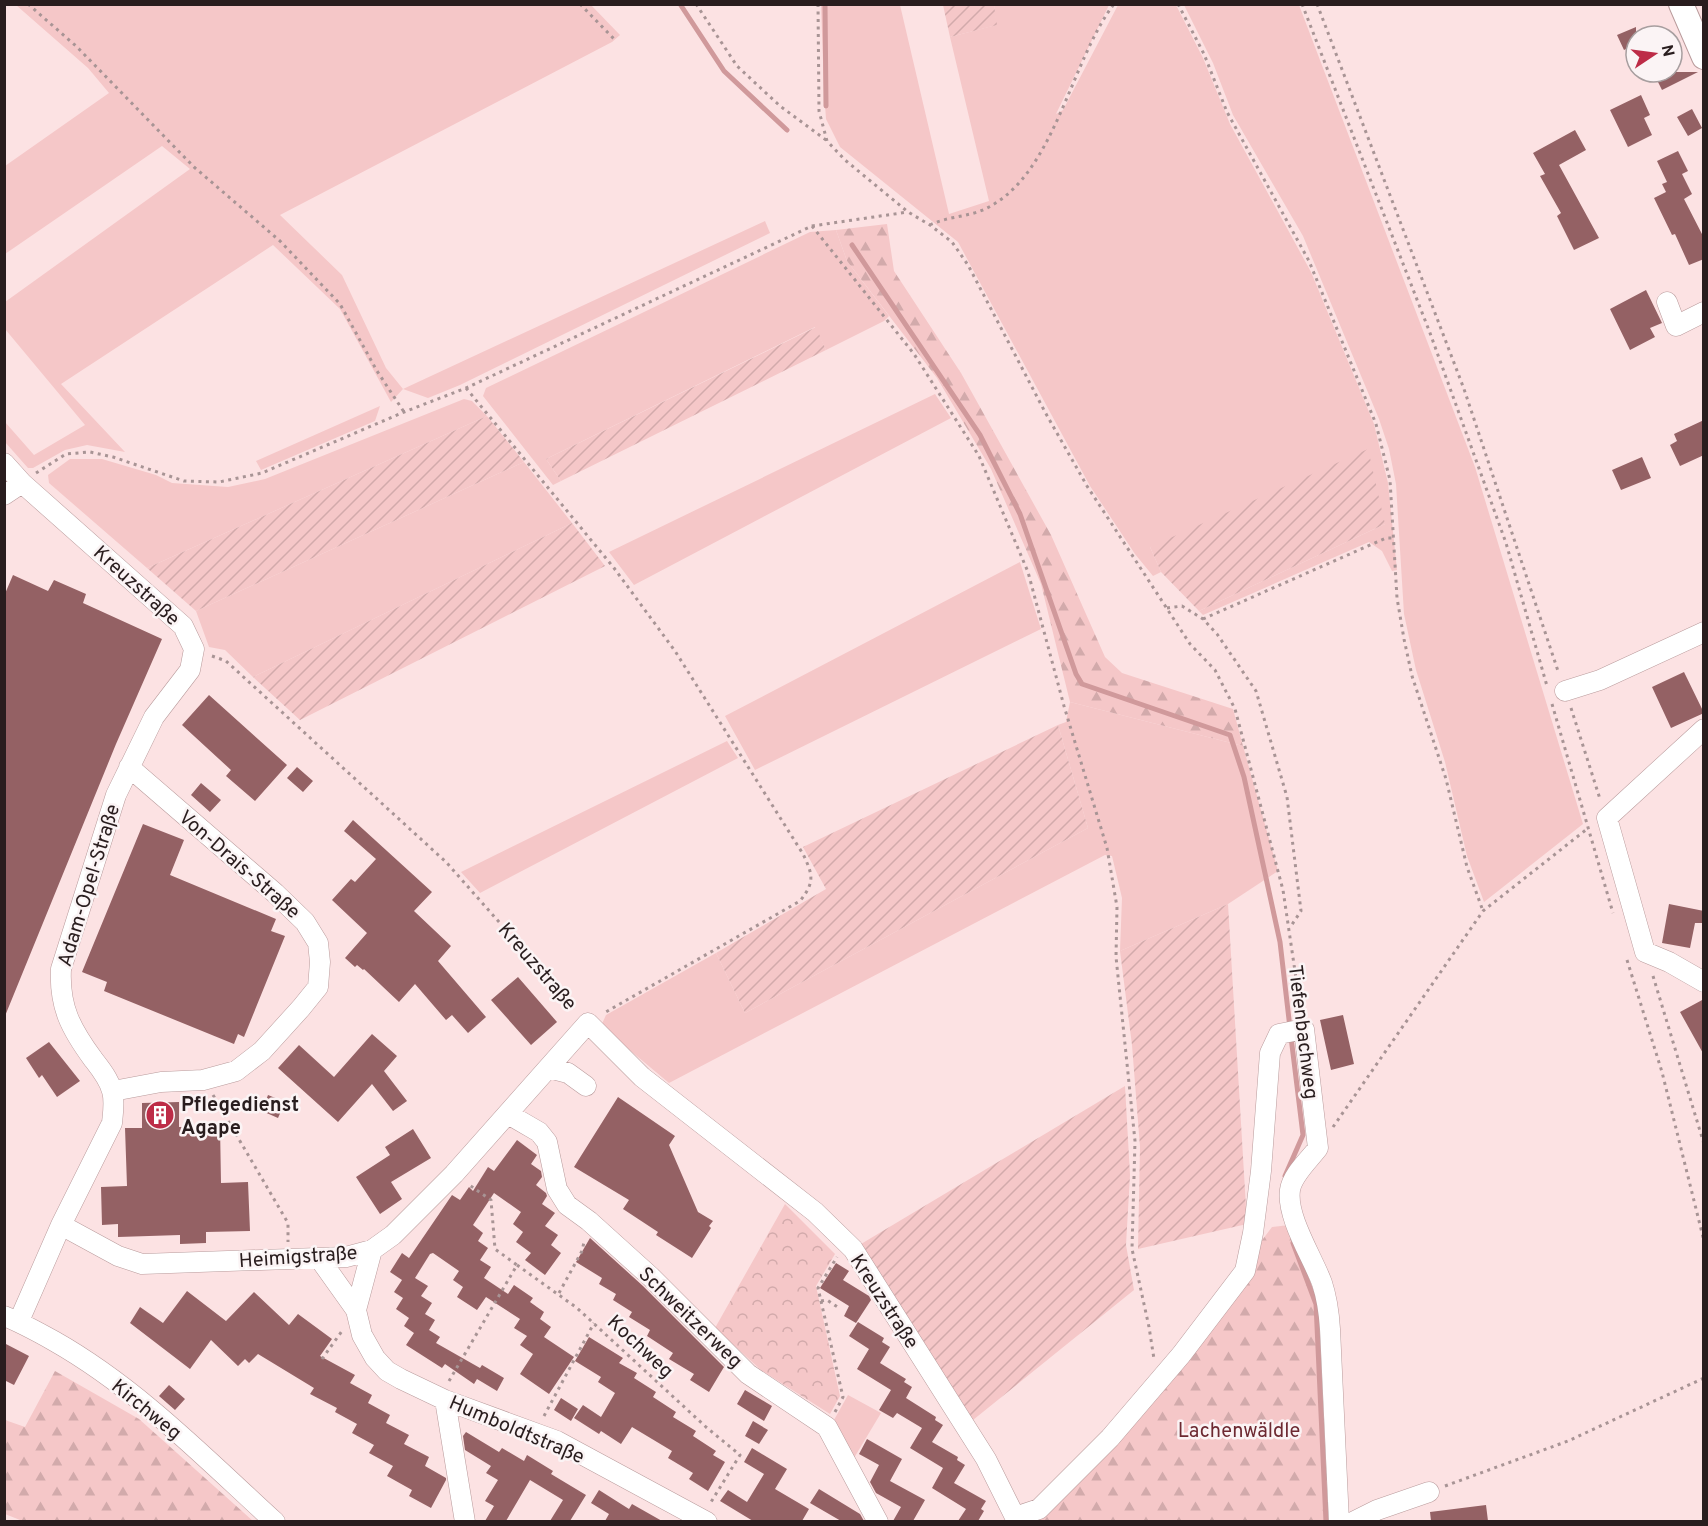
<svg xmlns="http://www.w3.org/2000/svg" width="1708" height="1526" font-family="Overpass,sans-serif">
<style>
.grass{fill:#f5c7c8}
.forest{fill:url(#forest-firs)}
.park{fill:url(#park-crowns)}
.garden{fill:url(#garden-furrows)}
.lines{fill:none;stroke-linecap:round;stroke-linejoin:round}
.stream{stroke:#d0999b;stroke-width:5}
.building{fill:#946164}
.minor-casing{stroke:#b99b9c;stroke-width:21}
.major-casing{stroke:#b99b9c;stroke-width:26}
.path{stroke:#a89495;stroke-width:3;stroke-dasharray:3 4.5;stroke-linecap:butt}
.minor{stroke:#fff;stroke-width:20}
.major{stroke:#fff;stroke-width:24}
.labels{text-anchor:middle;stroke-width:5;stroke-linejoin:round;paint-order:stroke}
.street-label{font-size:20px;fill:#291d1e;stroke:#fbf4f5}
.poi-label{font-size:20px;font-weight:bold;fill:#291d1e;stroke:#fbf4f5;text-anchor:start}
.park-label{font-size:20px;fill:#6d2931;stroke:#fbf4f5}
</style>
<defs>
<pattern id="forest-firs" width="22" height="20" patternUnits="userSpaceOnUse" patternTransform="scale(1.5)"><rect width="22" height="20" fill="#f5c7c8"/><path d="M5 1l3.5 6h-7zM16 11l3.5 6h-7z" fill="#d2aaab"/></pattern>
<pattern id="park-crowns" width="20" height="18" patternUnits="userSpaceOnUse" patternTransform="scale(1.5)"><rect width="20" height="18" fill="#f5c7c8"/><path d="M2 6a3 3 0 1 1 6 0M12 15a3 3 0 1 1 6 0" fill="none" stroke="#d2aaab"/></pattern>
<pattern id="garden-furrows" width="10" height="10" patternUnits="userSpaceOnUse" patternTransform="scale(1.5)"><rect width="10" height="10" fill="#f5c7c8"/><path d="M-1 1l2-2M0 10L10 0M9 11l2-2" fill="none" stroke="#d2aaab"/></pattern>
</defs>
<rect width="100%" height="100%" fill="#fce2e3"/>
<path class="grass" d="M16,5H591L620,35L612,42L280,215L342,275L386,368L403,389L765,221L770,233L460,385L428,398L403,389L391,402L340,309L273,245L61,384L125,452L87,445L65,450L33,468H28L5,442V422L34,455L85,425L5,329V302L190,169L162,146L5,254V166L109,93L88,68Z
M821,5H900L949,214L989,201L950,37L996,25L994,5H1109L1056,114L1063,110L1118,5H1176L1203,58L1230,124L1311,272L1374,424L1388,483L1397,570L1392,571L1382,551L1369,542L1203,615L1199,611L1385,524L1150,547L1161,572L1153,576L1135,554L1090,486L958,242L840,147L826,119L824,90Z
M1184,5H1299L1475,467L1583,824L1484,902L1467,856L1445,762L1416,670L1404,614L1396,484L1389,449L1379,419L1303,236L1233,115L1213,63Z
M836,230L847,261L889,316L884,321L826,350L815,327L546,459L561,481L553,485L483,396L486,388L810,232Z
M935,394L951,418L634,585L609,552Z
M464,399L472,401L487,416L147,568L49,483L48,475L70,459H102L156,475L172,483L228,487L265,479Z
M380,406L375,421L261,470L256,461Z
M524,462L572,523L253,677L225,650L209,647L196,611Z
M1020,562L1041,629L755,770L725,716Z
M1070,702L1243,746L1278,871L1228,904L1120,951L1122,898L1112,856L1105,855L669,1083L601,1026L606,1015L716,953L745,1013L1088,828L1058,725L1066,722Z
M727,741L738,758L480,893L461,872Z
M848,1395L881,1413L854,1458L834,1420Z"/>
<path class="forest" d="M887,224L894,271L961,373L1051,535L1105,657L1122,673L1233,709L1243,746L1070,702L1041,584L991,469L937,378L847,261L836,230Z
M1290,1225L1318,1304L1322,1330L1333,1521L1031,1522L1169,1364L1272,1227Z
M55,1371L139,1419L253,1521L25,1522L5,1514V1420L25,1427Z"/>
<path class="park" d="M785,1204L835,1254L816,1286L840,1396L830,1414L761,1370L715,1328Z"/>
<path class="garden" d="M943,5H994L997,25L950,37Z
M816,327L826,350L561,481L546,459Z
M487,416L524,462L196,611L147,568Z
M1368,449L1385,524L1199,611L1161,572L1150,547Z
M572,523L605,566L300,720L253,677Z
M1058,725L1088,828L745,1013L716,953L826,889L803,847Z
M1228,904L1247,1224L1138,1249L1140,1147L1132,1045L1120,951Z
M1125,1086L1130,1175L1126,1245L1134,1290L973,1420L861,1244Z"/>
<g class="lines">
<path class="stream" d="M680,4L724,71L787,130
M825,4L826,106
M852,245L980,435L1020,514L1076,674L1082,684L1230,735L1244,777L1280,942L1290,1028
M1285,1176L1303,1135L1291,1037
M1293,1243L1316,1304L1326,1522"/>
</g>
<path class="building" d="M1636,27V44L1624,50L1617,35Z
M1653,72H1698L1662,90Z
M1641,95L1650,115L1644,118L1652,135L1628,147L1610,110Z
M1692,109L1702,128L1688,136L1677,117Z
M1575,130L1586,150L1559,165L1599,238L1574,250L1557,216L1561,213L1540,176L1545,174L1533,153Z
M1678,151L1688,171L1682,174L1692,194L1684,199L1704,238V259L1689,265L1675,234L1672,235L1654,198L1666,192L1662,184L1667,182L1657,161Z
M1646,290L1662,323L1650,328L1655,337L1630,350L1610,309Z
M1704,420V455L1680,466L1670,445L1677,441L1674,434Z
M1642,457L1651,478L1621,490L1612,470Z
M13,575L48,591L54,580L86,594L83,603L162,639L116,744L5,1016L4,596Z
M1684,672L1704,713L1671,728L1652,687Z
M209,695L287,765L255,801L226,776L231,770L182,725Z
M297,767L313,781L303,792L287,778Z
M201,783L221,800L210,812L191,795Z
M353,820L432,892L414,911L451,946L438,961L486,1017L468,1033L452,1015L446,1020L415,984L399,1002L364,969L363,970L357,965L355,967L345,958L367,933L332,900L351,879L355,882L376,859L344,831Z
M143,824L184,840L170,875L276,919L271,931L285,936L244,1037L238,1034L234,1044L104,991L107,982L82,972Z
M1669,904L1704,911V923H1695L1690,948L1662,943Z
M518,977L557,1022L531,1045L491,1000Z
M1704,999V1055L1680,1012Z
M1343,1015L1354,1064L1331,1070L1320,1020Z
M372,1034L397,1056L384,1071L407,1101L393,1111L372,1084L338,1122L278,1068L299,1045L334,1077Z
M49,1042L80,1081L57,1097L42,1075L39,1078L26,1058Z
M268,1095L285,1102L278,1118L262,1111Z
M618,1097L675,1136L669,1145L698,1212L713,1221L709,1226L711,1228L692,1258L656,1235L658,1232L623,1209L629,1200L574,1167Z
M179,1102V1127L220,1126L221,1183L248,1182L250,1231L206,1232V1243L180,1244V1235L118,1237V1224L102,1225L101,1187L127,1186L125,1128H142V1103Z
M413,1129L431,1158L391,1182L402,1199L380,1214L356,1177L390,1155L385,1147Z
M517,1140L537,1155L531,1164L541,1171L542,1177L536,1185L546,1193L547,1196L542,1204L555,1213L545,1226L558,1235L551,1245L561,1253L545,1275L525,1260L531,1253L516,1242L523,1232L513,1224L521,1212L494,1193L473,1225L483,1233L478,1241L488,1248L480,1260L491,1267L484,1278L508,1294L514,1285L533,1298L530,1302L544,1312L540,1319L551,1327L544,1337L574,1357L549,1394L520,1374L533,1354L520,1345L527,1336L514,1328L520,1319L486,1297L477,1310L457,1297L463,1287L453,1280L459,1271L433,1253L430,1254L415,1278L428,1286L421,1296L432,1303L425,1314L435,1320L429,1330L440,1337L436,1343L480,1368L482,1365L504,1378L497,1391L477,1379L474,1384L445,1364L442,1368L406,1345L414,1333L404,1326L409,1318L396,1309L403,1298L394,1292L402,1280L390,1272L402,1253L409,1258L452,1195L460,1200L469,1187L473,1191L488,1167L494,1171Z
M590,1238L643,1286L724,1367L709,1392L690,1380L694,1374L669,1359L673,1353L647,1336L650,1330L629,1317L632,1312L613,1300L616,1294L599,1284L602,1278L576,1262Z
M836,1263L849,1271L843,1280L869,1296L871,1300L856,1323L844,1316L849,1306L820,1288Z
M187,1291L226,1321L254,1292L289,1325L298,1314L332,1339L320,1356L355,1375L350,1383L372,1395L368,1403L390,1415L386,1423L409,1435L404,1444L429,1457L425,1466L446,1478V1480L431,1508L409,1496L412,1490L387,1476L393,1466L369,1453L374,1445L352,1433L357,1424L335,1412L337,1408L310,1394L314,1388L258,1354L249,1363L245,1359L238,1366L211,1340L190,1369L130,1323L140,1307L163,1323Z
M858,1322L884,1338L882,1342L890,1347L880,1363L906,1379L904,1382L912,1387L906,1398L936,1417L935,1420L943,1425L932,1442L958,1457L957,1460L965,1465L954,1483L986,1501L981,1509L984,1511L978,1521H958L966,1509L932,1488L943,1468L910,1448L922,1428L897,1413L893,1418L879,1410L891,1390L857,1369L869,1349L849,1336Z
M589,1337L623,1358L619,1363L637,1373L634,1378L656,1392L653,1397L676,1412L673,1417L696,1431L693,1436L716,1451L713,1455L725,1462L708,1491L689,1479L693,1473L668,1458L672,1451L632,1427L621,1444L601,1431L599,1434L574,1418L583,1405L601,1417L615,1393L598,1382L601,1377L575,1361Z
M4,1343L29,1356L14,1385L4,1380Z
M169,1385L185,1399L175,1410L159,1396Z
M745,1390L772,1406L764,1421L737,1404Z
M561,1398L578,1409L571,1421L554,1410Z
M753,1421L768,1430L759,1444L745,1436Z
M466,1432L499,1452L502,1448L524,1461L527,1455L553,1471L551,1474L586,1495L570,1521H550L563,1500L530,1480L506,1521H485L494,1506L485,1501L498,1480L486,1473L491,1466L465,1450L463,1436Z
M867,1439L902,1459L890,1481L925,1500L913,1521H893L901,1507L876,1493L870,1482L879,1465L859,1454Z
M752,1448L787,1469L775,1489L809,1509L802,1521H753L720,1501L728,1490L747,1502L764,1474L744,1462Z
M819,1489L860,1514L864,1521H841L810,1503Z
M599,1490L629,1509L632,1504L662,1521H605L609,1514L591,1503Z
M1486,1505L1488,1521H1431L1430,1512Z"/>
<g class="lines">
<g class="minor-casing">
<path id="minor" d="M1667,302L1676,326L1704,312
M4,463L22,483L183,626L194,649L190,670L154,717L116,795L61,969C59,1007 71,1029 93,1059C100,1068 109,1079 112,1091C115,1101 113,1113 112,1123L61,1225
M4,495L22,483
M1565,691L1600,680L1704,632
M1704,729L1607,818L1645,952L1669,962L1704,982
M549,1068L568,1073L586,1086
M113,1091L161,1082L203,1080L236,1071L262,1051L301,1008L318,987L320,962L318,943L305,922L275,893L129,767
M508,1114L539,1132L547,1142L557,1189L567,1205L589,1221L651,1277L748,1374L827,1427L878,1522
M319,1258L356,1310L362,1335L375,1358L387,1371L401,1379L445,1400L557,1441L707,1522
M356,1310L372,1250
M4,1316C22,1323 38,1332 54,1341C137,1388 205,1458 275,1522
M19,1321L61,1225L118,1256L142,1264L346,1257L372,1250L393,1235L454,1174L588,1023L642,1077L815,1212L853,1249L986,1459L1015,1517
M445,1400L465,1522
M1015,1517L1039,1509L1110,1438L1181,1355L1245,1271L1253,1233L1261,1171L1270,1053L1279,1034L1304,1029L1318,1148C1309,1160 1292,1175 1290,1190C1286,1217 1313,1258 1322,1283C1327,1298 1329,1313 1330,1329L1339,1522
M1353,1522L1377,1510L1429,1492"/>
</g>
<g class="major-casing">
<path id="major" d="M1681,4L1704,57"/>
</g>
<path class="path" d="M28,4L76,46L194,167L280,241L340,304L377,371L404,412
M580,4L615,40
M696,4L737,66L780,106L826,140
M818,4L819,111L827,141L845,160L908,212L930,225L952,242L968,265L1045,412L1087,486L1190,644L1215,670L1235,709L1283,890L1301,1012
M1178,4L1204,54L1227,112L1309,261L1376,424L1390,480L1397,598L1404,639L1412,676L1446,779L1467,867L1483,911
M1302,4L1430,333L1506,543L1547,686
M1317,4L1464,389L1559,674
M930,225C948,216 970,217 987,208C1055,174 1070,62 1114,4
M812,226L914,354L979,456L1028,572L1064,706L1107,848L1117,907L1116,957L1135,1141L1132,1249L1149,1327L1154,1359
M466,388L614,568L675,651L803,854C813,875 815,882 800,901L604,1013
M36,473L66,454L90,452L113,457L184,481L219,482L262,473L404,412L466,388L812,226L908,212
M1167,608L1182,606L1203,619L1217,634L1256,691L1287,797L1301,911L1291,926
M1203,619L1386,538H1395
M212,656L226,661L446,862L576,1009
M1552,704L1613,913
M1571,708L1600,799
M1627,960L1662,1072L1704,1241
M1653,976L1704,1144
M213,1095L288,1223V1242
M1333,1127L1483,911L1587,829
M517,1265L577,1308L706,1427L740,1455L711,1502
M559,1293L582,1251L584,1242
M821,1301L827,1300L839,1308
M322,1359L342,1331
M449,1381L517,1265L495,1249L491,1200L468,1184
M835,1412L843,1397L818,1288L837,1257
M544,1416L594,1323
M1445,1486L1568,1441L1704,1378"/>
<use href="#minor" class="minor"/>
<use href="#major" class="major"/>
</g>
<defs>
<g id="building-disc" transform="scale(1.5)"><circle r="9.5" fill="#bd2c47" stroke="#fbf4f5"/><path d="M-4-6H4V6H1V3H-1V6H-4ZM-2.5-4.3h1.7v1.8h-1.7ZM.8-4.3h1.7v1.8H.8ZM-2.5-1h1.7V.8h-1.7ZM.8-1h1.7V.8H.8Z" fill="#fff"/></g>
</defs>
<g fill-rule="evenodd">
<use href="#building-disc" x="160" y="1115"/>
</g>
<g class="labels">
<g class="street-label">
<text transform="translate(137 585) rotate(42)" y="7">Kreuzstraße</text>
<text transform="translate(240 864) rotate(41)" y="7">Von-Drais-Straße</text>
<text transform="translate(88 885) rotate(-73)" y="7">Adam-Opel-Straße</text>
<text transform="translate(538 966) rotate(49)" y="7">Kreuzstraße</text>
<text transform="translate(1304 1032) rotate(83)" y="7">Tiefenbachweg</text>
<text transform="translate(298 1256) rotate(-4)" y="7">Heimigstraße</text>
<text transform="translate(885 1301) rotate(57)" y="7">Kreuzstraße</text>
<text transform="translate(691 1317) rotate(44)" y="7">Schweitzerweg</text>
<text transform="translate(641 1346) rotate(43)" y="7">Kochweg</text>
<text transform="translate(147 1409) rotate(39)" y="7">Kirchweg</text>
<text transform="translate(517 1429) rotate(23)" y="7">Humboldtstraße</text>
</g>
<g class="poi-label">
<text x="181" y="1111">Pflegedienst<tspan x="181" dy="23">Agape</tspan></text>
</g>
<g class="park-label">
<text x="1239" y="1437">Lachenwäldle</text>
</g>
</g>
<rect width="1708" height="1526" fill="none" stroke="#291d1e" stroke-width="12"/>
<g transform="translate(1654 54) rotate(77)"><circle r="28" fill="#fbf4f5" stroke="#a79e9f" stroke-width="1.5"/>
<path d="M0-4.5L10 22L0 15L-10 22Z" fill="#bd2c47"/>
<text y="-9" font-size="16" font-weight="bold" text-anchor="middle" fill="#291d1e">N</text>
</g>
</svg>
